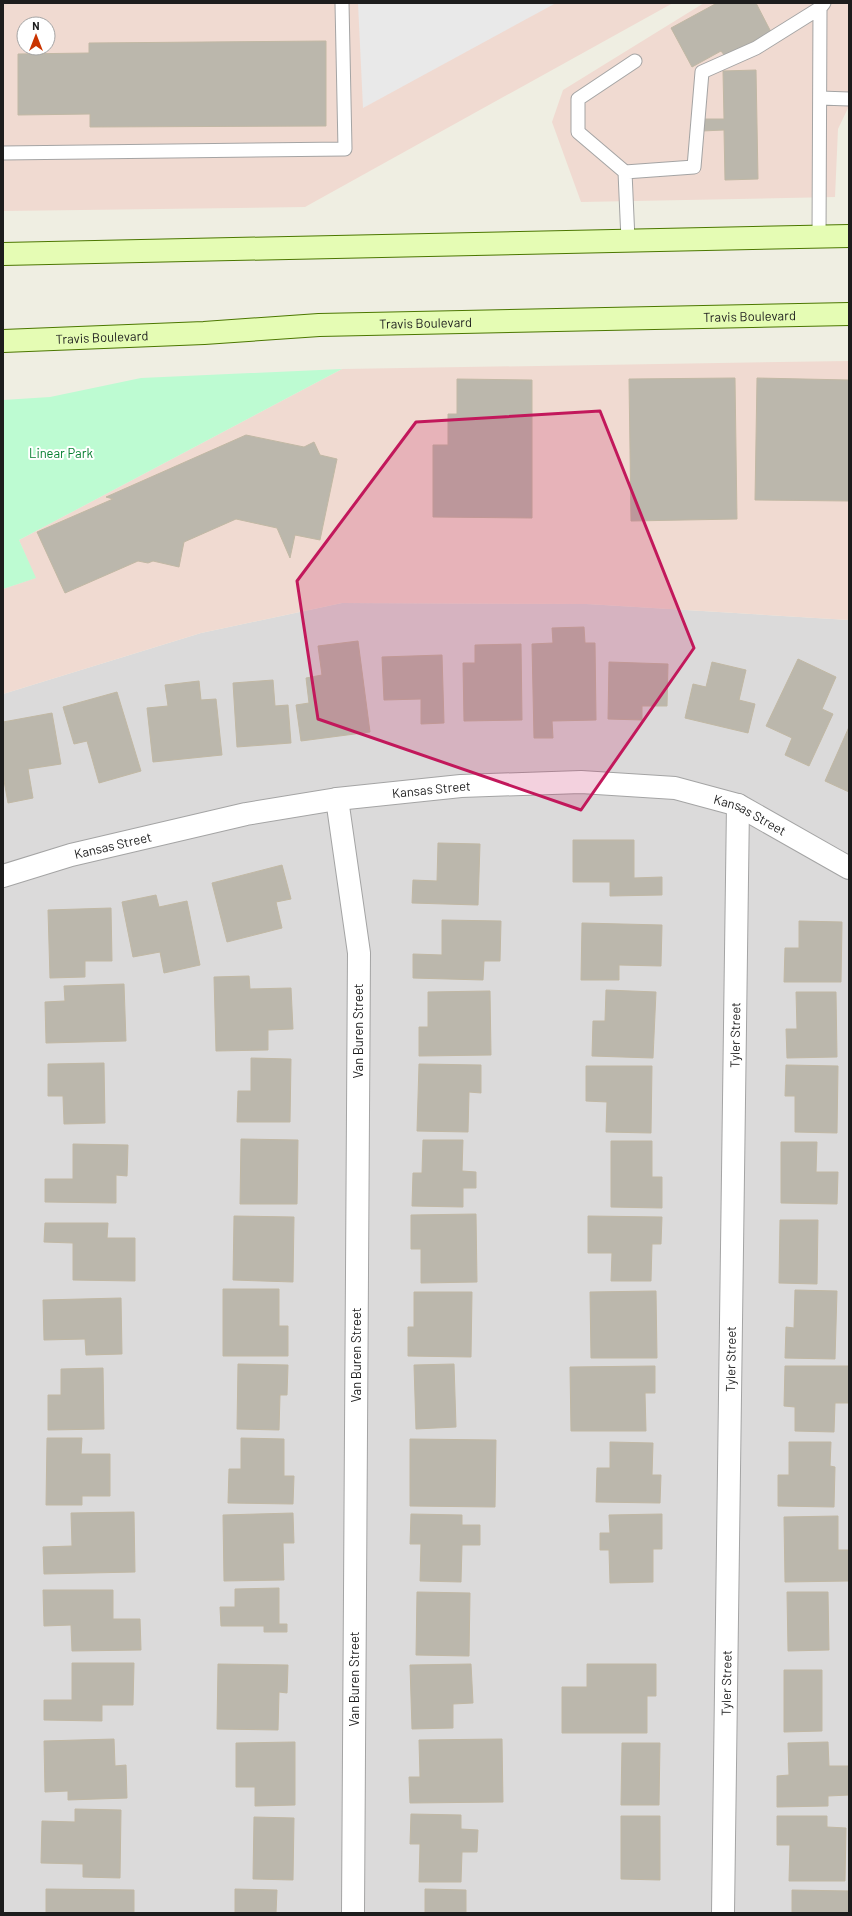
<svg xmlns="http://www.w3.org/2000/svg" width="852" height="1916" font-family="Barlow,sans-serif">
<style>
.residential{fill:#dbdada}
.commercial{fill:#f0dad1;fill-rule:evenodd}
.park{fill:#bdfbd2}
.parking{fill:#e9e9e9}
.building{fill:#bbb7ac;stroke:#c1b8a4}
.lines{fill:none;stroke-linecap:round;stroke-linejoin:round}
.lane-casing{stroke:#a4a4a4;stroke-width:15}
.street-casing{stroke:#a4a4a4;stroke-width:24}
.secondary-casing{stroke:#4c7701;stroke-width:24}
.lane{stroke:#fff;stroke-width:13}
.street{stroke:#fff;stroke-width:22}
.secondary{stroke:#e5fcb4;stroke-width:22}
.marked{fill:#c2185b;fill-opacity:0.2;stroke:#c2185b;stroke-width:3;stroke-linejoin:round}
.labels{text-anchor:middle;stroke-width:4;stroke-linejoin:round;paint-order:stroke}
.street-label{font-size:13px;fill:#1d1d1d;stroke:#fff}
.park-label{font-size:13px;fill:#077f30;stroke:#fff}
</style>
<rect width="100%" height="100%" fill="#efeee2"/>
<path class="residential" d="M342,603L587,604L849,620V1913H3V694L201,633Z"/>
<path class="commercial" d="M3,3H673L305,207L3,211ZM24,24H48V48H24Z
M704,3H849V106L838,129L835,197L581,202L552,122L563,90Z
M849,361V620L587,604L342,603L201,633L3,694V589L35,578L19,540L342,369Z"/>
<path class="park" d="M342,369L19,540L36,578L3,589V400L50,397L141,378Z"/>
<path class="parking" d="M358,3H556L363,108Z"/>
<path class="building" d="M717,3H756L771,32L725,56L721,51L692,67L671,28Z
M326,41V126L90,127V114L18,115V54L89,53V43Z
M756,70L758,179L725,180L724,130L702,131V119H724L723,71Z
M735,378L737,519L631,521L629,379Z
M757,378L849,380V501L755,500Z
M457,379L532,380V518L433,517V445H448V414H457Z
M246,435L304,447L314,442L320,455L337,459L320,540L295,535L290,558L277,528L236,519L184,542L179,567L153,561L148,563L138,561L65,593L37,532L113,499L106,497Z
M584,627L585,643H595L596,720L552,721L553,738H534L532,644L553,643L552,628Z
M358,641L370,732L301,741L296,705L309,703L306,678L322,675L318,646Z
M521,644L522,720L464,721L463,663H475V645Z
M442,655L444,723L421,724V699L384,700L382,657Z
M798,659L836,677L822,709L833,714L809,766L785,755L792,738L766,726Z
M609,662L668,664L667,706H642V720L608,719Z
M712,662L746,670L739,700L755,704L748,733L685,718L693,684L706,687Z
M273,680L275,706L288,705L291,743L237,747L233,683Z
M199,681L201,700L216,699L222,755L153,762L147,708L168,706L165,685Z
M117,692L141,771L99,783L87,741L74,744L63,707Z
M52,713L61,764L28,769L33,798L8,803L3,775V722Z
M849,727V792L825,781Z
M573,840H634V878L662,877V895L610,896V882H573Z
M438,843L480,844L478,905L412,903L413,880L437,881Z
M282,865L291,899L276,902L282,928L227,942L212,883Z
M156,895L159,907L187,901L200,965L164,973L160,952L133,957L122,902Z
M111,908L112,961H85V977L50,978L48,910Z
M442,920L501,921L500,961H484L483,980L413,978V954L442,955Z
M799,921L842,922L841,982H784L785,948H799Z
M582,923L662,925L661,966L619,965V980H581Z
M249,976L250,989L291,988L293,1029L268,1030V1050L216,1051L214,977Z
M124,984L126,1041L46,1043L45,1002L65,1001L64,986Z
M606,990L656,992L653,1058L592,1056L593,1021H605Z
M490,991L491,1055L419,1056V1027H428V992Z
M796,992H836L837,1057L787,1058L786,1029H797Z
M251,1058L291,1059L290,1122H237L238,1091H251Z
M104,1063L105,1123L64,1124L63,1096H48V1064Z
M419,1064L481,1065V1093L469,1092L468,1132L417,1131Z
M786,1065L838,1066L837,1133L795,1132V1096H785Z
M586,1066H652L651,1133L606,1132L607,1102L586,1101Z
M241,1139L298,1140L297,1204H240Z
M423,1140H463L462,1171L476,1172V1188H463V1207L412,1206L413,1173H422Z
M611,1141H652V1177H662V1208L611,1207Z
M781,1142H817L816,1172H838L837,1204L781,1203Z
M73,1144L128,1145L127,1176L116,1175V1203L45,1202V1179H73Z
M476,1214L477,1282L421,1283V1249H411V1215Z
M234,1216L294,1217L293,1282L233,1280Z
M588,1216L662,1217L661,1244H652L651,1281H611L612,1253H588Z
M780,1220H818L817,1284L779,1283Z
M45,1223H108L107,1238H135V1281L73,1280V1243L44,1242Z
M223,1289H279V1326H288V1356H223Z
M795,1290L837,1291L835,1359L785,1358L786,1327L794,1328Z
M656,1291L657,1358H591L590,1292Z
M414,1292H472L471,1357L408,1356V1327H414Z
M121,1298L122,1354L86,1355L85,1339L44,1340L43,1300Z
M238,1364L288,1365L287,1395H280L279,1430L237,1429Z
M454,1364L456,1427L416,1429L414,1365Z
M655,1366V1393H645L646,1431H571L570,1367Z
M785,1366H849V1403H835L834,1432L795,1431V1407L784,1406Z
M103,1368L104,1429L48,1430V1395H61V1369Z
M47,1438H82L81,1454H110V1496H82V1505H46Z
M241,1438L284,1439V1476H294L293,1504L228,1503L229,1469H241Z
M410,1439L496,1440L495,1507L410,1506Z
M610,1442L653,1443L652,1475H661L660,1503L596,1502L597,1468H610Z
M789,1442H831L830,1466L835,1467L834,1507L778,1506V1475H789Z
M134,1512L135,1572L44,1574L43,1547L72,1546L71,1513Z
M293,1513L294,1543H283L284,1580L224,1581L223,1515Z
M411,1514L462,1515V1525H480V1545H462L461,1582L420,1581L421,1544H410Z
M662,1514V1549H653V1582L610,1583L609,1550H600V1533H610L609,1515Z
M838,1516V1550H849V1581L785,1582L784,1517Z
M279,1588V1624H287V1632H264V1626H221L220,1607H235V1589Z
M43,1590H113V1619H140L141,1650L72,1651L71,1625L44,1626Z
M417,1592L470,1593L469,1656L416,1655Z
M787,1592H828L829,1650L788,1651Z
M72,1663H134L133,1705H102V1721L44,1720V1700H72Z
M218,1664L288,1665L287,1693L279,1692L278,1730L217,1729Z
M471,1664L473,1703L453,1704V1728L412,1729L410,1665Z
M587,1664H656V1696H647V1733H562V1687H587Z
M784,1670H822V1731L784,1732Z
M114,1739L115,1766L126,1765L127,1798L68,1800V1791L45,1792L44,1741Z
M502,1739L503,1802L410,1803L409,1777H420L419,1740Z
M295,1742V1805L255,1806V1787H236V1743Z
M828,1742L829,1766H849V1795L828,1796V1806L777,1807V1776L789,1775L788,1743Z
M622,1743H660L659,1805H621Z
M75,1809L121,1810L120,1878L83,1877V1864L41,1863L42,1821L75,1822Z
M411,1814L461,1815V1829L478,1830L477,1852H462L461,1882H419L420,1844H410Z
M621,1816H660V1880L621,1879Z
M777,1816H827V1827L846,1828L845,1881H789L790,1845H777Z
M254,1817L294,1818L293,1880L253,1879Z
M46,1889L134,1890V1913H46Z
M235,1889L277,1890L276,1913H235Z
M425,1889L466,1890V1913H425Z
M792,1890L849,1891V1913H792Z"/>
<g class="lines">
<g class="lane-casing">
<path id="lane" d="M820,98L849,99
M3,153L345,149L342,3
M625,172L694,167L702,72L756,48L820,8L824,3
M819,237L820,8
M628,240L625,172L578,132V99L635,61"/>
</g>
<g class="street-casing">
<g id="street">
<path d="M337,799L359,953L353,1913"/>
<path id="s1" d="M3,876L71,855L246,814L337,799L461,786L581,782L675,788L738,805L849,868"/>
<path id="s2" d="M723,1913L738,805"/>
</g>
</g>
<g class="secondary-casing">
<g id="secondary">
<path d="M3,254L849,236"/>
<path id="s3" d="M3,341L204,333L319,325L849,314"/>
</g>
</g>
<use href="#lane" class="lane"/>
<use href="#street" class="street"/>
<use href="#secondary" class="secondary"/>
</g>
<path class="marked" d="M600,411L694,648L581,810L318,719L297,581L416,422Z"/>
<g class="labels">
<g class="street-label">
<text dy="5" stroke="none"><textPath href="#s3" startOffset="747">Travis Boulevard</textPath></text>
<text dy="5" stroke="none"><textPath href="#s3" startOffset="423">Travis Boulevard</textPath></text>
<text dy="5" stroke="none"><textPath href="#s3" startOffset="99">Travis Boulevard</textPath></text>
<text dy="5" stroke="none"><textPath href="#s1" startOffset="438">Kansas Street</textPath></text>
<text dy="5" stroke="none"><textPath href="#s1" startOffset="762">Kansas Street</textPath></text>
<text dy="5" stroke="none"><textPath href="#s1" startOffset="114">Kansas Street</textPath></text>
<text transform="translate(358 1031) rotate(-90)" y="5">Van Buren Street</text>
<text dy="5" stroke="none"><textPath href="#s2" startOffset="878">Tyler Street</textPath></text>
<text transform="translate(356 1355) rotate(-90)" y="5">Van Buren Street</text>
<text dy="5" stroke="none"><textPath href="#s2" startOffset="554">Tyler Street</textPath></text>
<text transform="translate(354 1679) rotate(-90)" y="5">Van Buren Street</text>
<text dy="5" stroke="none"><textPath href="#s2" startOffset="230">Tyler Street</textPath></text>
</g>
<g class="park-label">
<text x="61" y="458">Linear Park</text>
</g>
</g>
<rect width="852" height="1916" fill="none" stroke="#1d1d1d" stroke-width="8"/>
<g transform="translate(36 36)"><circle r="19" fill="#ffffff" stroke="#a5a5a5"/>
<path d="M0-3L7 15L0 10L-7 15Z" fill="#ca3400"/>
<text y="-6" font-size="11" font-weight="bold" text-anchor="middle" fill="#1d1d1d">N</text>
</g>
</svg>
